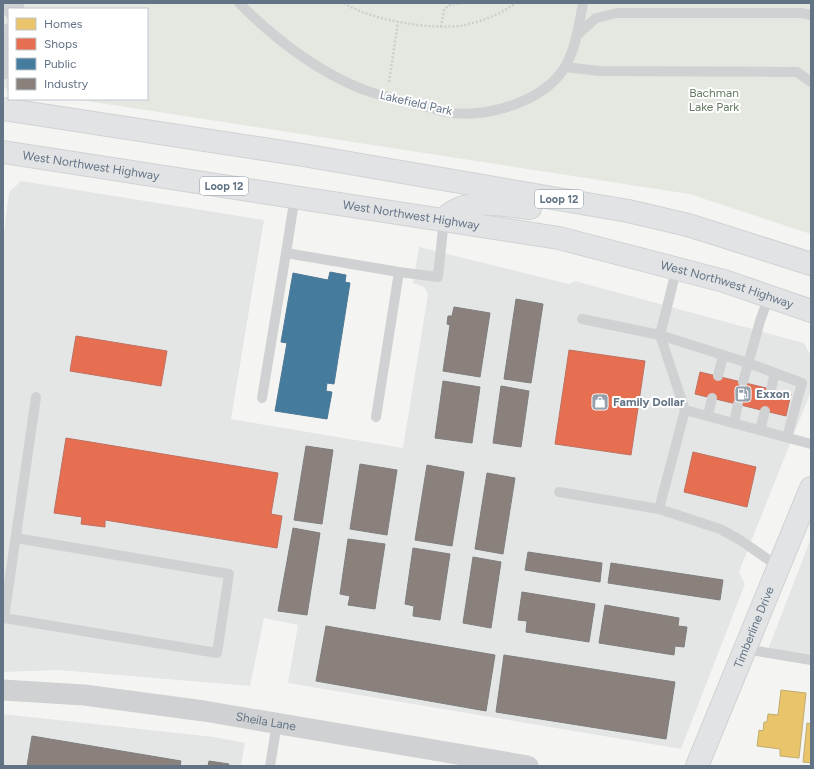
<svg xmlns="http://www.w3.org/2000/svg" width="814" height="769" font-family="Figtree,sans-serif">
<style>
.built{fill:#e4e6e5}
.green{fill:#e4e8e0}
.homes{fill:#e9c46a;stroke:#c0ac72}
.shops{fill:#e76f51;stroke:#bf7061}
.public{fill:#457b9d;stroke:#4e7996}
.industry{fill:#8a817c;stroke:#7e7d7f}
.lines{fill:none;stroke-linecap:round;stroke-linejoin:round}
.secondary-casing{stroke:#cfd2d2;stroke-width:24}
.primary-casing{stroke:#d0d2d3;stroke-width:24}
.path{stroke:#cecece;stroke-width:2.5;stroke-dasharray:2 2;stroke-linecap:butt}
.lane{stroke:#d0d1d2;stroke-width:10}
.street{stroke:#d0d1d2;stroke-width:21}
.secondary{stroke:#e2e3e4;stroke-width:22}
.primary{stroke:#e2e3e4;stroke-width:22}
.labels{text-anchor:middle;stroke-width:4;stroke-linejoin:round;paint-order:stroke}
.shield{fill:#fff;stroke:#919daa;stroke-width:1}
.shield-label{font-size:11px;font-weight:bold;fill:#627385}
.park-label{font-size:12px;fill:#657c61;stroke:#fff}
.street-label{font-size:12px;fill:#627385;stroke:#fff}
.poi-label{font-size:12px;font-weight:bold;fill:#627385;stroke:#fff;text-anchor:start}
</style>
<rect width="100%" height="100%" fill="#f4f5f2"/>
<path class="built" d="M21,181L264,220L231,419L403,448L428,294L424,287L413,283L419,247L569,284L575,281L804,343L811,356V391L739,572L745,584L681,749L288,683L298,625L264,618L250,686L58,670L3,672V241L9,192Z
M811,538V661L767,652Z
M3,714L214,737L245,743L241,766H3Z"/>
<path class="green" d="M3,3H811V234L689,194L74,99H147V9H9V89L3,88Z"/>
<path class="homes" d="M781,690L806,693L799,758L780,756V749L757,746L759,730L763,731L764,722H767L768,714L778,715Z
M807,723L811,724V763L803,762Z"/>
<path class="shops" d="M76,336L167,351L161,386L70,371Z
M569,350L645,361L631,455L555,444Z
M700,372L791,394L786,416L695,394Z
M66,438L278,473L271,514L282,516L277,548L105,520V527L81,524L82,517L54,513Z
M693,452L756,467L747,507L684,492Z"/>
<path class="public" d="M330,272L346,275L345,282L350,283L334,384L327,383L326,391L332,392L327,419L275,411L287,343L281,342L293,273L328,280Z"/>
<path class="industry" d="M516,299L543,304L531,383L504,379Z
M454,307L490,313L480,377L443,371L450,325L447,324L448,316H452Z
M443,381L480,387L472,443L435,438Z
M501,386L529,391L521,447L493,443Z
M306,446L333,450L322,524L294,520Z
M360,464L397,470L387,535L350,529Z
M427,465L464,472L452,546L415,540Z
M487,473L515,478L503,554L475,549Z
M293,528L320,533L307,615L278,611Z
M348,539L385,544L375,609L348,605L350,596L340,594Z
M413,548L450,554L440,620L413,616L414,606L405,604Z
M528,552L602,563L600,582L525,570Z
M473,557L501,562L491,628L463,623Z
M611,563L723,580L720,600L608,583Z
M522,592L595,604L589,642L526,632L527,621L518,620Z
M605,605L679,618L678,626L687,627L684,647L675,646L674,655L599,643Z
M326,626L495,655L486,711L316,681Z
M504,655L675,682L666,739L496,712Z
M32,736L181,761L180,766H27Z
M209,761L229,764L228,766H208Z"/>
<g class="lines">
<g class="secondary-casing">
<g id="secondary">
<path id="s2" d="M697,766L811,488"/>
</g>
</g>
<g class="primary-casing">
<g id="primary">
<path d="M3,109L303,155L628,211L688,225L811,264"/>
<path id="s3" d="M3,152L559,238L724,281L811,311"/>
<path d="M444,219C467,196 500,205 530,208"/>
</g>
</g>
<path class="path" d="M344,3C370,20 434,31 465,25C483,21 501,14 516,3
M441,27L444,10L449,5L463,3
M389,82L398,22"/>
<path class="lane" d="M239,3C270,34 307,64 348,83C371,94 398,100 423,106C433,108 443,112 452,113C491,117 544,101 565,67C576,48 579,24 583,3
M577,35L596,18L617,13H801L811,15
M565,67L599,71L797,72L811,82
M286,253L295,196
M677,267L660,335L685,410L811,444
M399,272L438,277L444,219
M582,319L660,335L748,363L802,383L787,437
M718,376L723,355
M743,382L760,321L769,296
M771,389L775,373
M262,398L286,253L399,272L376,417
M685,410L659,509L720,529L740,540L779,567
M708,416L712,398
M734,423L738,404
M760,430L765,411
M559,492L659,509
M16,538L229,574L217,653L4,618L36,397
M745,649L811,660
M270,766L277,723"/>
<g class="street">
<path d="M13,9L14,3"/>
<path d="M3,69L9,34"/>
<path id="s1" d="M3,690L84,695L204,711L528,766"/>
</g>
<use href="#secondary" class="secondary"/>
<use href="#primary" class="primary"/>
</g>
<defs>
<g id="fuel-square" transform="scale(0.9)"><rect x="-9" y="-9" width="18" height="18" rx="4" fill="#95a0ab" stroke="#fff"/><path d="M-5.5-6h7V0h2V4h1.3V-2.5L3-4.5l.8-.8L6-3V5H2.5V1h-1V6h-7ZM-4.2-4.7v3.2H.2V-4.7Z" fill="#fff"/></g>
<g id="shop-square" transform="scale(0.9)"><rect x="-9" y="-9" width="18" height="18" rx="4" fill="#95a0ab" stroke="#fff"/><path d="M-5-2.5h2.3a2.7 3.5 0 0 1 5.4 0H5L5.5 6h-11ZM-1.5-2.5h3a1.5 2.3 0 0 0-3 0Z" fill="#fff"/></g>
</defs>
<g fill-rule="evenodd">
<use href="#fuel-square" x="743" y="394"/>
<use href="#shop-square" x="600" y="402"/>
</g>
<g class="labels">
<g class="shield">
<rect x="200" y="177" width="48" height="18" rx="3"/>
<rect x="535" y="190" width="48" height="18" rx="3"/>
</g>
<g class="shield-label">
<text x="224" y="190">Loop 12</text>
<text x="559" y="203">Loop 12</text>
</g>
<g class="park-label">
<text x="714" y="97">Bachman<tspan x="714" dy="14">Lake Park</tspan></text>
</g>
<g class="street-label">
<text transform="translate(416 103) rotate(13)" y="4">Lakefield Park</text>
<text dy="4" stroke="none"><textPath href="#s3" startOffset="89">West Northwest Highway</textPath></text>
<text dy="4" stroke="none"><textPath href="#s3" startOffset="413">West Northwest Highway</textPath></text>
<text dy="4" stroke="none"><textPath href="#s3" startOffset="737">West Northwest Highway</textPath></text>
<text dy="4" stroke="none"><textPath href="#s2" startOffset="150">Timberline Drive</textPath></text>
<text dy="4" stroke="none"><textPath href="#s1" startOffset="265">Sheila Lane</textPath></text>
</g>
<g class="poi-label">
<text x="756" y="398">Exxon</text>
<text x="613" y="406">Family Dollar</text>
</g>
</g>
<rect width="814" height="769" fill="none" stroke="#627385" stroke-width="8"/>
<rect x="8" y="8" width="140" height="92" fill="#ffffff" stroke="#c0c7ce"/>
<rect x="16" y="18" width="20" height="12" fill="#e9c46a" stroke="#c0c7ce"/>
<text x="44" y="28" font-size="12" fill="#627385">Homes</text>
<rect x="16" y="38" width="20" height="12" fill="#e76f51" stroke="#c0c7ce"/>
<text x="44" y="48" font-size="12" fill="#627385">Shops</text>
<rect x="16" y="58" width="20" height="12" fill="#457b9d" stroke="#c0c7ce"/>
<text x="44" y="68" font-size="12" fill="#627385">Public</text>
<rect x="16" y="78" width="20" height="12" fill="#8a817c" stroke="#c0c7ce"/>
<text x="44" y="88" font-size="12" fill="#627385">Industry</text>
</svg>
